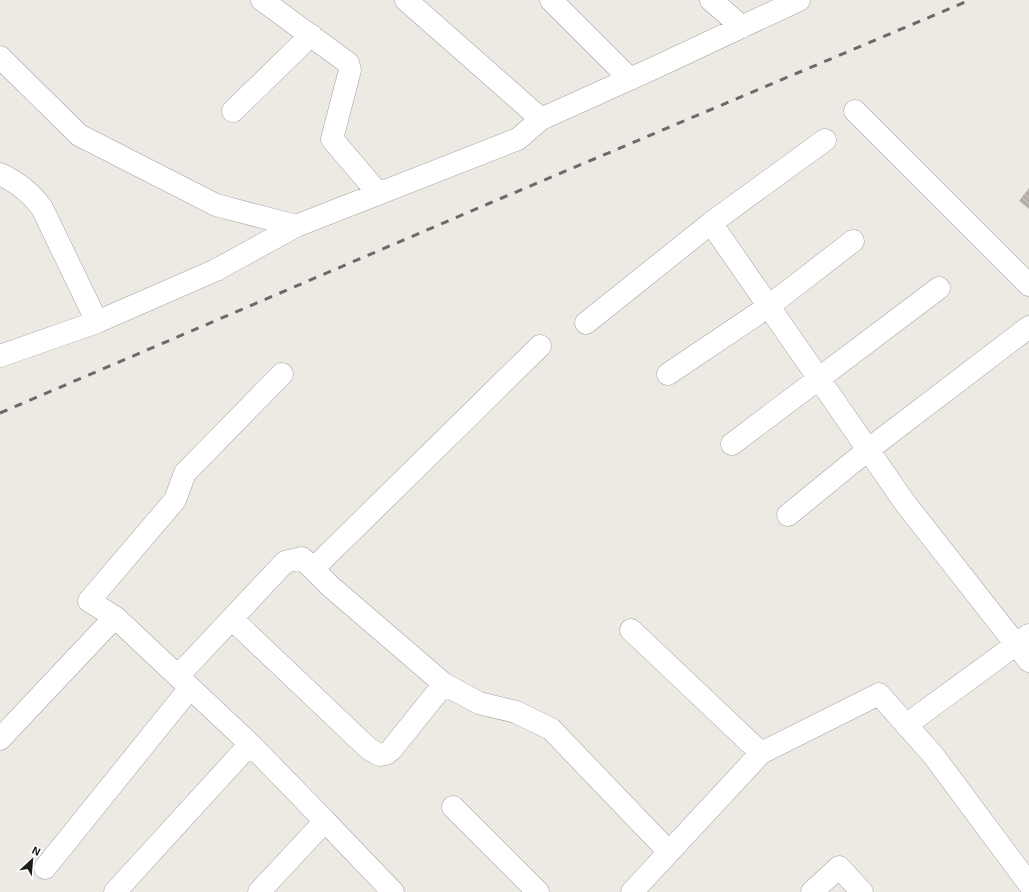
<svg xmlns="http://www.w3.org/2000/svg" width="1029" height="892" font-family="'Exo 2',sans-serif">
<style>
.building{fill:url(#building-back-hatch)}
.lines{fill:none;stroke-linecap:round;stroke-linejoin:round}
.street-casing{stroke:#a3a3a3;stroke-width:23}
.street{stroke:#fff;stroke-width:22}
.rail{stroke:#6a6a6a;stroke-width:3;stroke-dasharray:8 8;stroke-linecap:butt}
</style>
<defs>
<pattern id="building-back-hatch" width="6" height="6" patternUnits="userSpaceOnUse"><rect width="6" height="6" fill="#bdb6af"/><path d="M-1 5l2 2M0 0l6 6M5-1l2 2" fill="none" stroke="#a29c96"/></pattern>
</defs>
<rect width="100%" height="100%" fill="#edeae3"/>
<path class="building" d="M1029,188V209L1019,201Z"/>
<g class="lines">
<g class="street-casing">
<path id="street" d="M262,0L348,63L350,70L332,139L378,193
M406,0L541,119
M551,0L630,79
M711,0L742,27
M0,57L79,135L216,205L296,226
M233,111L311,35
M855,111L1029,285
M0,174C17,182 31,193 42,208L97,322
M711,223L905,503L1029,661
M586,323L711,223L825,140
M0,356L97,322L216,270L296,226L518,139L541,119L652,69L799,0
M668,374L769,306L853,241
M732,444L939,288
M788,515L869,449L1029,327
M313,569L540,346
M232,619L369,749L380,755L386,754L391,750L444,684
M631,630L761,753
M178,676L285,562L302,558L330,586L444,684L479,703L516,712L551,729L669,852
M906,725L1029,635
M0,739L115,617
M250,744L115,617L89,601L175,500L185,473L282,374
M453,807L538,892
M45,868L190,688
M115,892L250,744L325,821
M259,892L325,821L393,892
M632,892L761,753L879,694L933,755L1029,884
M812,892L839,867L862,892"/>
</g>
<use href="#street" class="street"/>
<path class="rail" d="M0,413L490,203L970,0"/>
</g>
<g transform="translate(32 860) rotate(26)" stroke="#ffffff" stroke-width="3" paint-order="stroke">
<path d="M0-3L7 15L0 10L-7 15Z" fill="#1c1c1c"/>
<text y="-6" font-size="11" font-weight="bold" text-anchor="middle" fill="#1c1c1c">N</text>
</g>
</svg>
